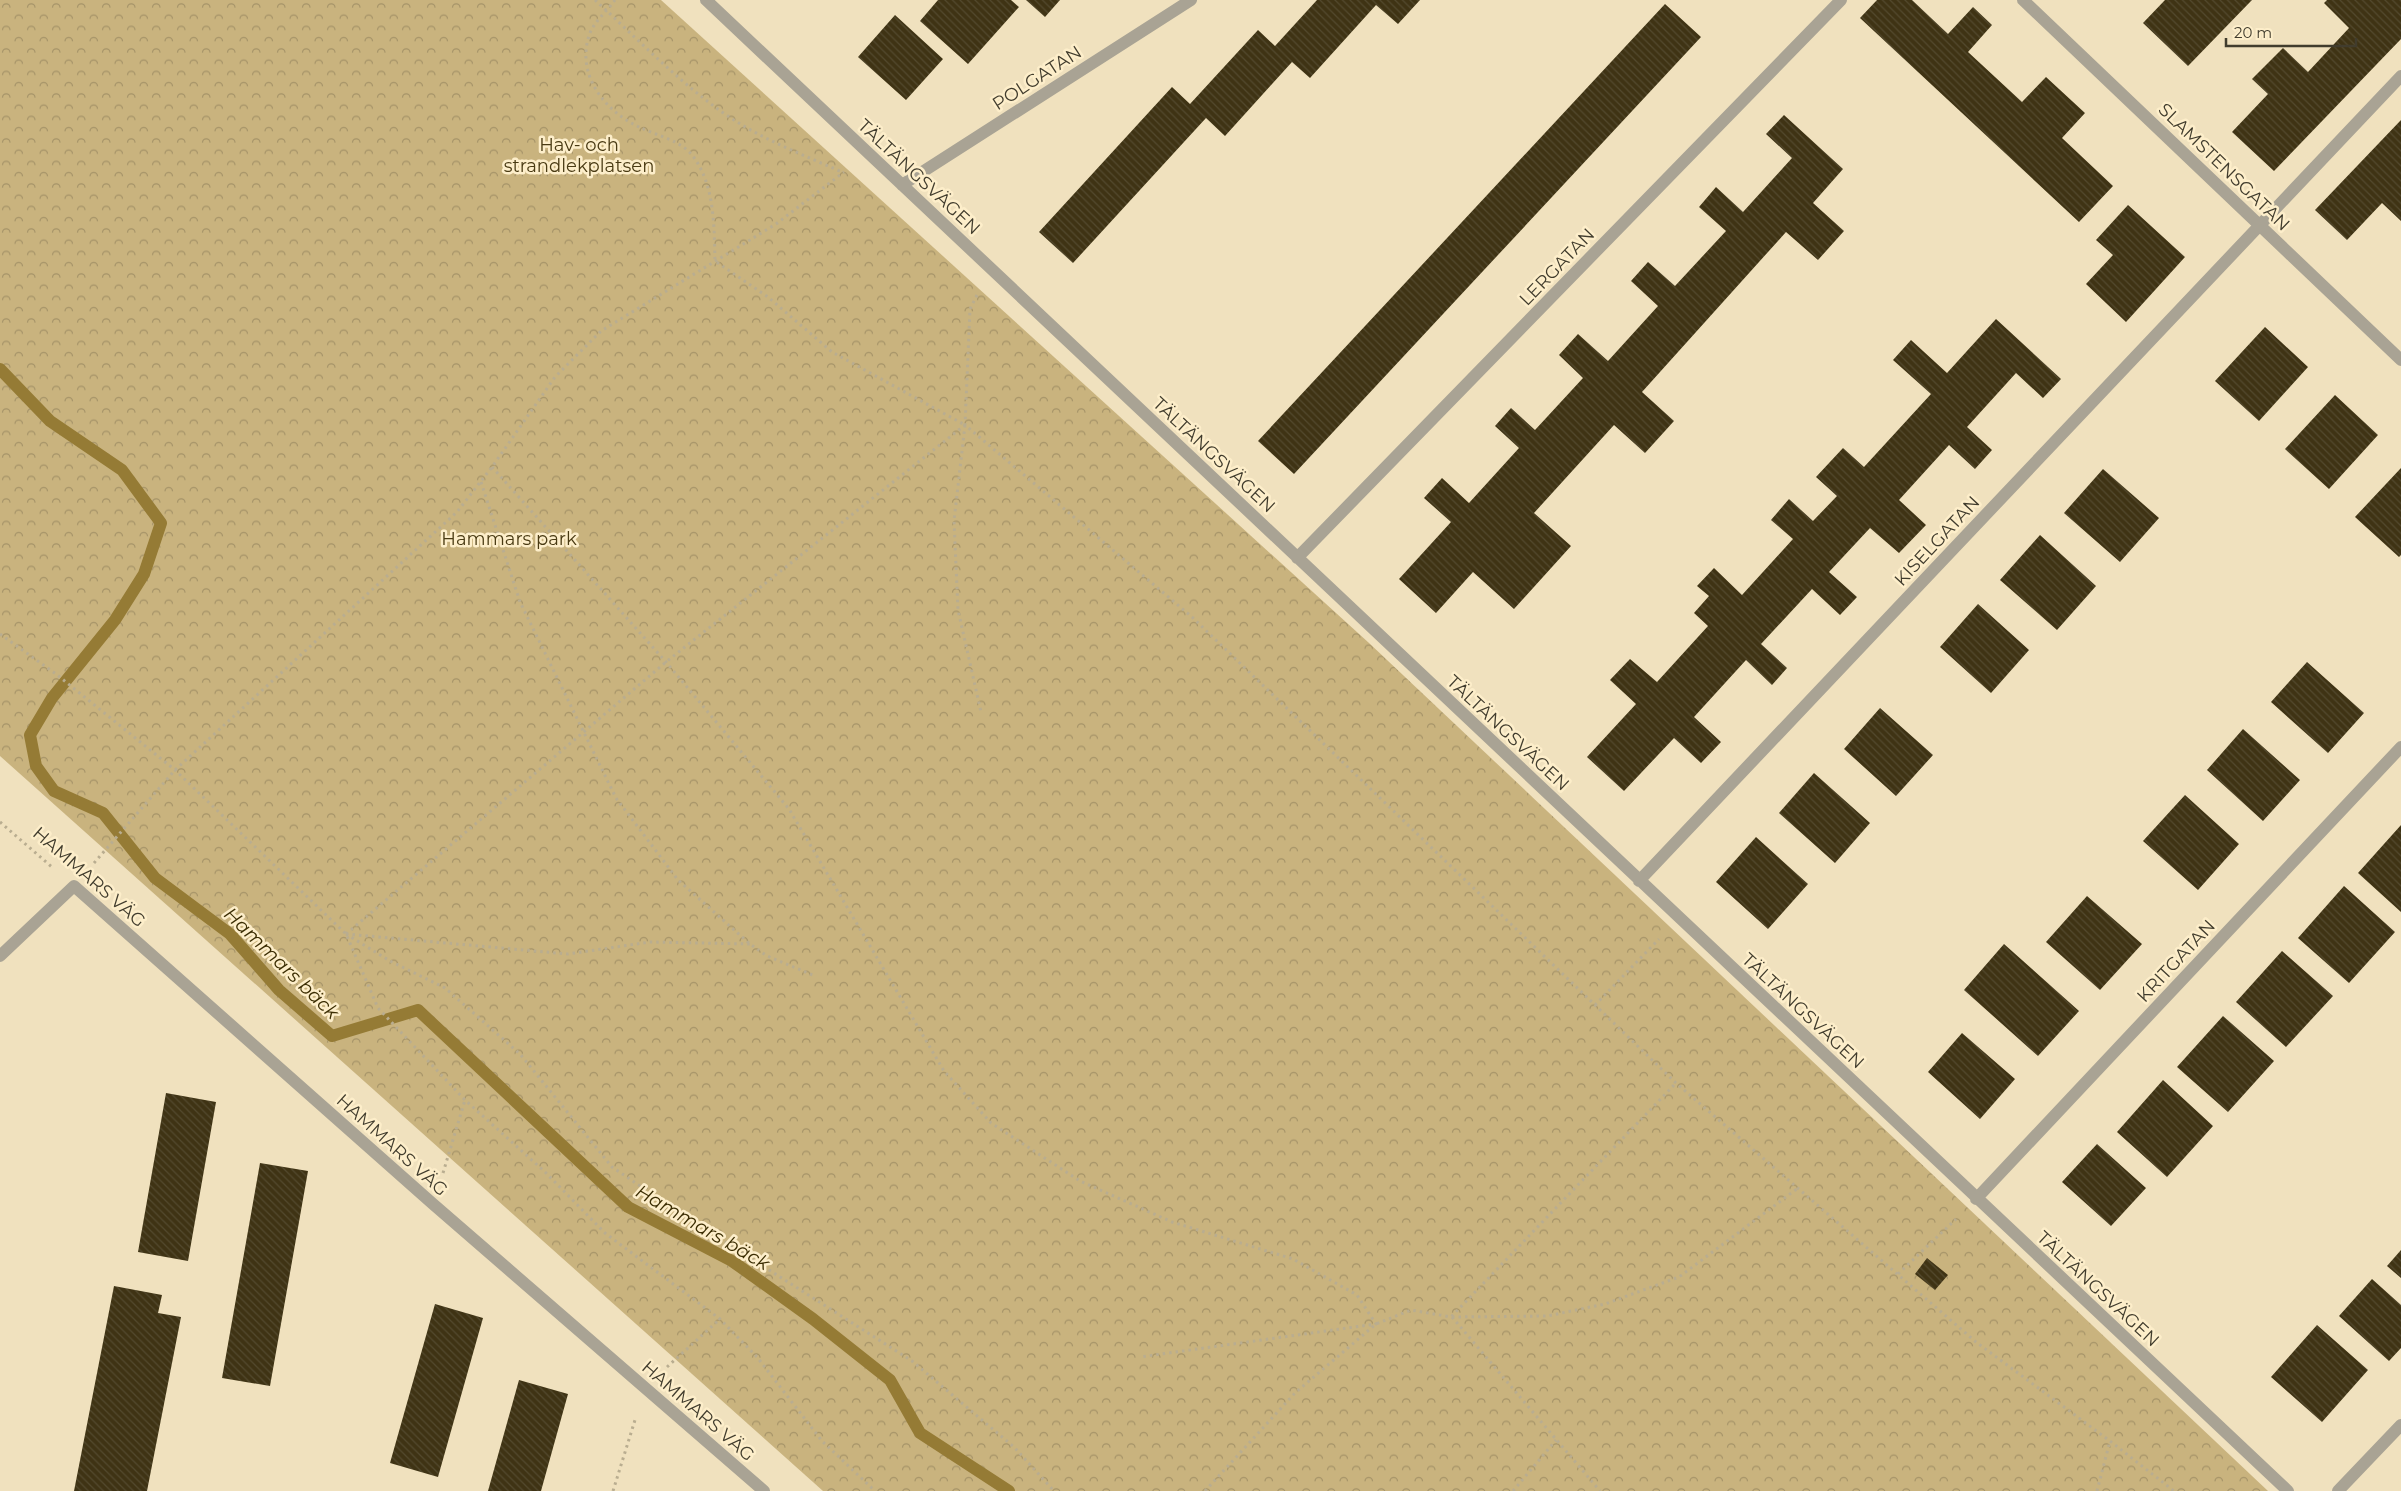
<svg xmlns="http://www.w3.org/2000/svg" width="2401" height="1491" font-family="Montserrat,sans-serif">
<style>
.park{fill:url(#park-crowns)}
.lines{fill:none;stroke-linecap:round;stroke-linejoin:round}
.stream{stroke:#957b35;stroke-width:12}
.building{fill:url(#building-back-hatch)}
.path{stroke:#b9ad90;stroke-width:3;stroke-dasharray:2.5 4;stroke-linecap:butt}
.minor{stroke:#a9a394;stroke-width:12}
.labels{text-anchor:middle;stroke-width:5;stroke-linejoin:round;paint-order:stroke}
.street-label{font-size:18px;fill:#413c2d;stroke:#fdeeca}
.park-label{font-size:18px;fill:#493a13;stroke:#fdeeca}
.water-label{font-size:19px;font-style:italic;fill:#3b2d03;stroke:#fdeeca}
</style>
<defs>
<pattern id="park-crowns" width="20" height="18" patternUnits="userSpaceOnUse" patternTransform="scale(1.25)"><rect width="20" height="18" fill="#c9b37e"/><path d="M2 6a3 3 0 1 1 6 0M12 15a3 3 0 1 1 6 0" fill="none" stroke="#a59368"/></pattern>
<pattern id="building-back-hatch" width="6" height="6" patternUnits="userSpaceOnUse" patternTransform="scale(1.25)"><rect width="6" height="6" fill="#3f3314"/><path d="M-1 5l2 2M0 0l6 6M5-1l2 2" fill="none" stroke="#53492e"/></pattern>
</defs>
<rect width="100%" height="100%" fill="#f0e1be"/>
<path class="park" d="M0,0H661L1369,643L2268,1491H823L0,756Z"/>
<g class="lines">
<path class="stream" d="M0,369L50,421L122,470L161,523L144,574L115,620L52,698L30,735L36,766L54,791L103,813L155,878L230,934L279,990L332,1036L418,1010L628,1207L732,1261L813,1319L890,1380L920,1433L1009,1491"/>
</g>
<path class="building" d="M938,0H1011L1019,7L968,64L920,21Z
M1026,0H1060L1045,17Z
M1317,0H1420L1398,24L1376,5L1310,78L1292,62L1225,136L1206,118L1073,263L1039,232L1172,87L1190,104L1258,30L1275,46Z
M1877,0H1912L1948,34L1973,7L1992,25L1968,52L2022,102L2046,77L2085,113L2062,138L2113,186L2079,222L1860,18Z
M2165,0H2252L2188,66L2143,23Z
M2327,0H2401V39L2274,171L2232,132L2268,94L2252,79L2283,48L2308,72L2349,28L2324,3Z
M1665,4L1701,37L1294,474L1258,441Z
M895,15L943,59L906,100L858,57Z
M1784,115L1843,169L1813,203L1844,231L1818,260L1786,232L1642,392L1674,421L1645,453L1614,425L1534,513L1571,546L1514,609L1473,572L1436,613L1399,579L1451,522L1424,498L1442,478L1469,503L1519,448L1495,426L1511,408L1535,430L1583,378L1559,355L1578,334L1608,361L1658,306L1631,281L1648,262L1675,286L1726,231L1699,207L1716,187L1743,212L1792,158L1766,134Z
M2401,120V221L2382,203L2347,240L2315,210Z
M2128,205L2185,257L2126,322L2086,284L2113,255L2096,240Z
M1996,319L2061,379L2043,398L2016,373L1967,427L1992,450L1975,469L1949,445L1899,500L1926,525L1899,553L1870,528L1829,572L1857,597L1840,615L1812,589L1761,644L1787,668L1772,685L1746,660L1694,717L1721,742L1701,763L1674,738L1624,791L1587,757L1636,704L1610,680L1630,659L1657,682L1708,626L1694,613L1709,596L1697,586L1714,568L1742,595L1793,539L1771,520L1789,499L1813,521L1837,496L1816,477L1843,448L1864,467L1931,394L1893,360L1911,340L1947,373Z
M2265,327L2308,367L2259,421L2215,381Z
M2335,395L2378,435L2329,489L2285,449Z
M2401,468V555L2399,557L2355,517Z
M2103,469L2159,518L2120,562L2064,513Z
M2040,535L2096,586L2057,630L2000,580Z
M1978,604L2029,650L1991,693L1940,647Z
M2307,662L2364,713L2328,753L2271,702Z
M1880,708L1933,755L1896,796L1844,749Z
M2243,729L2300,780L2263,821L2207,770Z
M1814,773L1870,823L1835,863L1779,813Z
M2185,795L2239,844L2198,890L2143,841Z
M2401,825V912L2358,873Z
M1756,837L1808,884L1768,929L1716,882Z
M2344,886L2395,932L2349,983L2298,938Z
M2087,896L2142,944L2100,990L2046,942Z
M2004,944L2079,1011L2038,1056L1964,990Z
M2282,951L2333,996L2286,1047L2236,1002Z
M2223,1016L2274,1061L2228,1112L2177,1067Z
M1962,1033L2015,1079L1980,1119L1928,1072Z
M2163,1080L2213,1126L2167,1177L2117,1132Z
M166,1093L216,1102L188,1261L138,1252Z
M2097,1144L2146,1188L2111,1226L2062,1182Z
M260,1163L308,1171L270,1386L222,1378Z
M2401,1250V1278L2387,1266Z
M1927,1258L1948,1275L1935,1290L1915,1274Z
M2372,1279L2401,1305V1348L2389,1361L2339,1316Z
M114,1286L162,1295L158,1313L181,1317L147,1491H74Z
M435,1304L483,1318L438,1477L390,1463Z
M2317,1325L2368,1370L2322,1422L2271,1377Z
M519,1380L568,1394L541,1491H488Z"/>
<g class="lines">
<path class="path" d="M595,0C640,41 690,94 742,125C774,144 808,157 842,172
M615,0C608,10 594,22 590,33C575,73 603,110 639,127C655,135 680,140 692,155C715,184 714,226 715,261L768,297L832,352L965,425
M977,295L970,309L965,425L1192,617L1676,1083L1976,1342L2110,1441L2174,1491
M965,425L954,521L958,610L981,712
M492,467L666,662L789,809L944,1071L991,1123L1080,1181L1172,1222L1293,1259L1357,1295L1376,1324L1140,1357
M481,482L520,602L616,798L678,880L750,944L767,956L815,976
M0,634L56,674L175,770L346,934L378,1008L465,1100L544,1171L605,1233L720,1319L757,1357L822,1441L875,1491
M0,822L53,868
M94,863L175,770L457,512L492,467L555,377L601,331L776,224L844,172
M346,934L390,961L445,988L520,1054L612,1167L689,1219L912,1361L1014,1447L1054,1491
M346,934L666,662L965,425
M346,934L568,954L650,942L750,944
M1595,1005L1659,939
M443,1173L465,1100
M1898,1274L1956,1219
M1452,1317L1547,1316L1605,1304L1679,1277L1798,1188
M1452,1317L1600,1491
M667,1367L720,1319
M613,1491L635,1420
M1205,1491L1295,1393L1376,1324L1411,1310L1451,1317L1676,1083
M1513,1491L1556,1440
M2097,1491L2110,1441"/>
<path class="minor" d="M706,0L2288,1491
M2023,0L2401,360
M902,185L1191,0
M1297,558L1841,0
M1639,881L2401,76
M0,956L74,886L433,1204L764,1491
M1976,1199L2401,747
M2338,1491L2401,1425"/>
</g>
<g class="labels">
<g class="street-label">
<text transform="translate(1037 78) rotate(-33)" y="6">POLGATAN</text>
<text transform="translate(2224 167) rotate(44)" y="6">SLAMSTENSGATAN</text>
<text transform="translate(919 177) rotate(43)" y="6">TÄLTÄNGSVÄGEN</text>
<text transform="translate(1557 267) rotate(-46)" y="6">LERGATAN</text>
<text transform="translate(1214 455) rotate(43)" y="6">TÄLTÄNGSVÄGEN</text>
<text transform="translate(1937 541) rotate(-47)" y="6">KISELGATAN</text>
<text transform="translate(1508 733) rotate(43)" y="6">TÄLTÄNGSVÄGEN</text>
<text transform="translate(89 877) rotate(41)" y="6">HAMMARS VÄG</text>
<text transform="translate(2176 961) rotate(-47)" y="6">KRITGATAN</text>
<text transform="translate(1803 1011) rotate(43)" y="6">TÄLTÄNGSVÄGEN</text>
<text transform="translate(392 1145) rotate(42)" y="6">HAMMARS VÄG</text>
<text transform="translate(2098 1289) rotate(43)" y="6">TÄLTÄNGSVÄGEN</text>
<text transform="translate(698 1411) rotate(41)" y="6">HAMMARS VÄG</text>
</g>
<g class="park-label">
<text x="579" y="151">Hav- och<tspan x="579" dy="21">strandlekplatsen</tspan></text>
<text x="509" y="545">Hammars park</text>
</g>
<g class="water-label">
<text transform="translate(282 963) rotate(44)" y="7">Hammars bäck</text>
<text transform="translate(703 1227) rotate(30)" y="7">Hammars bäck</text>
</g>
</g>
<path d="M2226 38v8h130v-8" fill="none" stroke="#413c2d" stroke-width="2.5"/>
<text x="2234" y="38" font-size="15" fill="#413c2d" stroke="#fdeeca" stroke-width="4" paint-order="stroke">20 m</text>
</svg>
